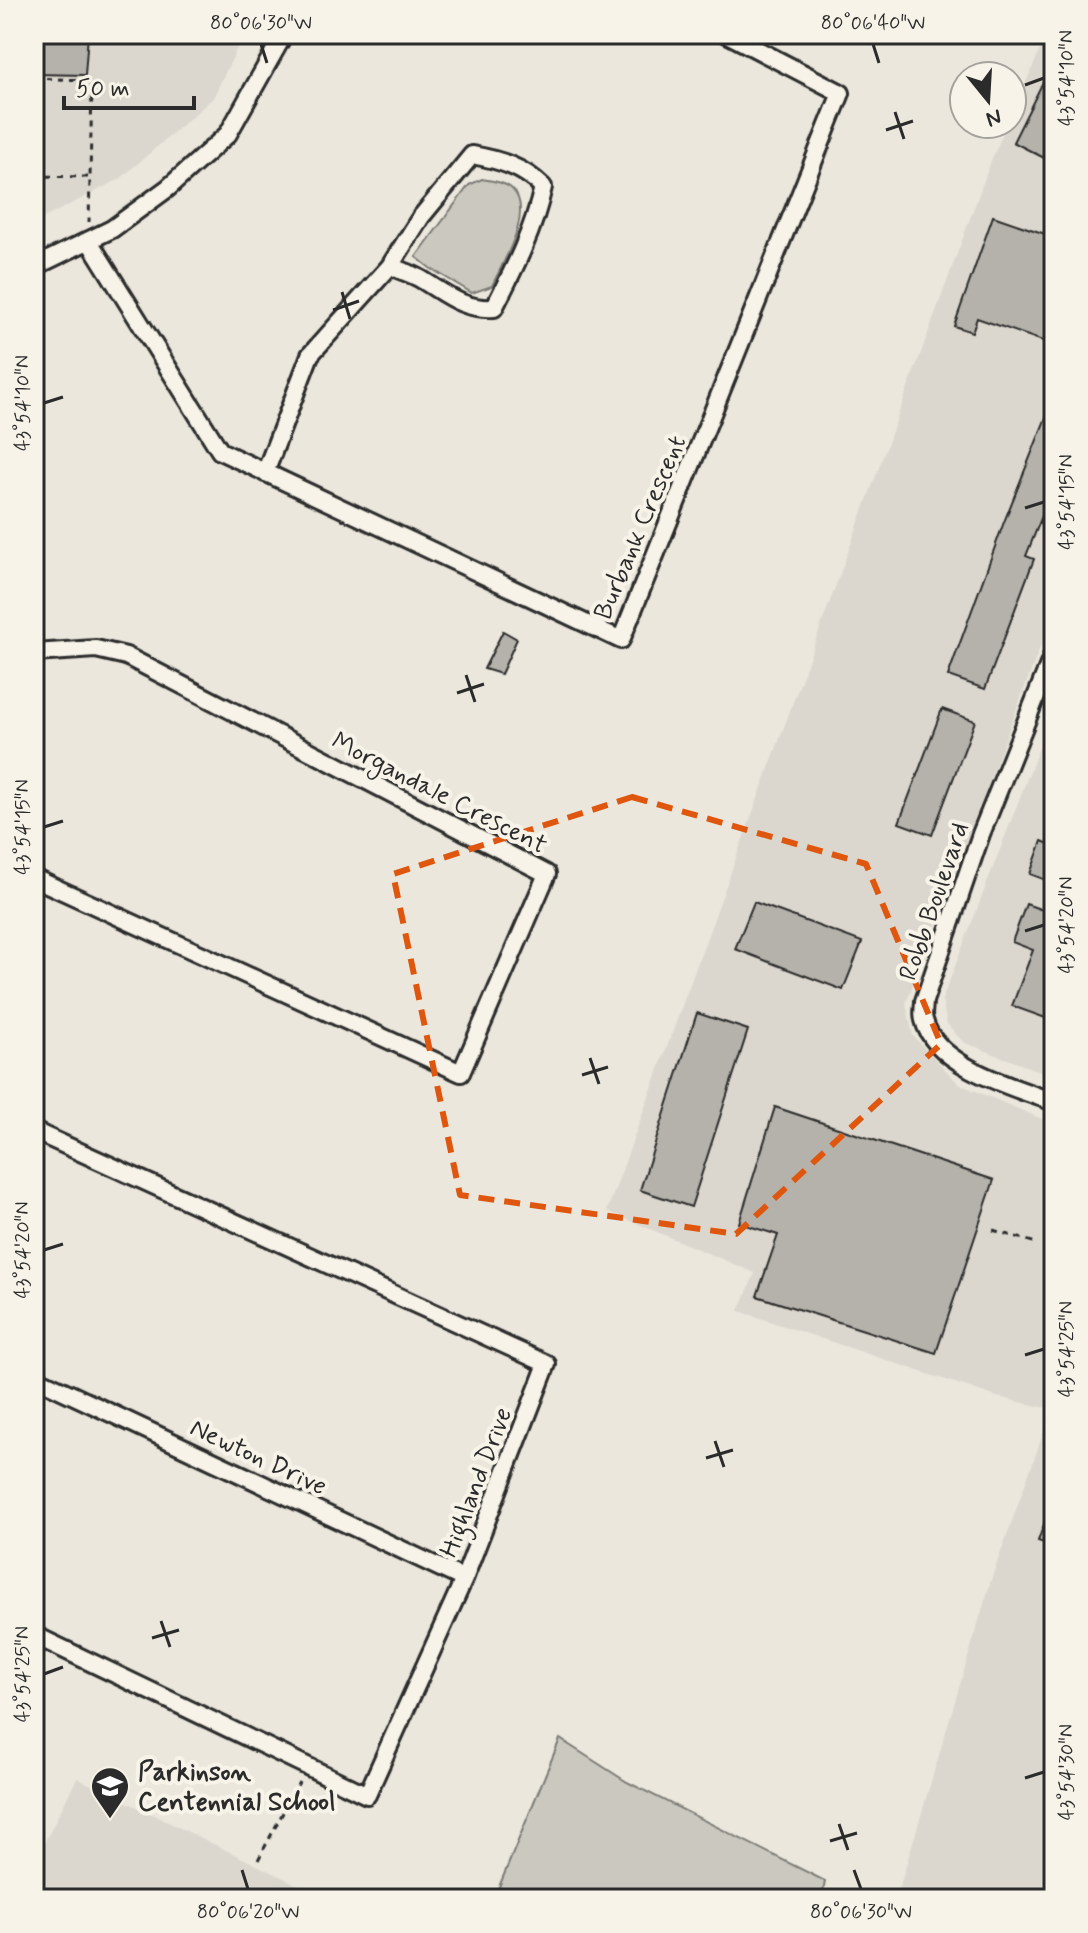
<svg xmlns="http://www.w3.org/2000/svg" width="1088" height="1933" font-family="Mynerve,sans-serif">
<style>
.built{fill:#dbd7ce}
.green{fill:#cbc8bf;stroke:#7b7a75;stroke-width:2}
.building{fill:#b5b2ab;stroke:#2b2b2b;stroke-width:2}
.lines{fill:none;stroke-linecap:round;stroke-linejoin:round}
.minor-casing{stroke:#2b2b2b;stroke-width:22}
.path{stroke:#2b2b2b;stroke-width:3;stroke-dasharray:6 6;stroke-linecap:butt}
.minor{stroke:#f7f3e8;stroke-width:16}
.marked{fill:none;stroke:#df570e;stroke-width:6;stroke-dasharray:16 10;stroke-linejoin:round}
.ticks{fill:none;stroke:#2b2b2b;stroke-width:3}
.labels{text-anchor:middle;stroke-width:8;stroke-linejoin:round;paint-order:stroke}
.street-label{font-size:26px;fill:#2b2b2b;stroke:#f7f3e8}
.poi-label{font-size:26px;font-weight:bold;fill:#2b2b2b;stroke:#f7f3e8;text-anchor:start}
.neatline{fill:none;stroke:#2b2b2b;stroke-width:3}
.ticks-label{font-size:20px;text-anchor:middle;fill:#2b2b2b}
</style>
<rect width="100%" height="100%" fill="#ebe7dd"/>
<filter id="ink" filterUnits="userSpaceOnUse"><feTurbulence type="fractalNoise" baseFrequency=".0125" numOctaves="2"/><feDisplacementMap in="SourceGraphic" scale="16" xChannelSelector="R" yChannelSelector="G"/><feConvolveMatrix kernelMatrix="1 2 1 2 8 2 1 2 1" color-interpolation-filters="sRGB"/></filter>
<g filter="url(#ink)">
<path class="built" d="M34,34H244L213,98L120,179L34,223Z
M1047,34H1054V610L906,1003L913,1036L959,1084L1054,1124V1899H896L992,1577L1052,1409L997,1397L739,1311L755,1273L607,1211L991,161L1007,124H1012V114Z
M1054,709V1077L963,1042L947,1024L942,1000Z
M77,1778L327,1899H34V1863Z"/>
<path class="green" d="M482,179C492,181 505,182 512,189C535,211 503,262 492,286L472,293L430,268L416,257L469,185Z
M560,1739L627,1782L825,1881L822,1899H494Z"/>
<path class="building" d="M34,34H88L85,75L34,74Z
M1043,82L1054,87V163L1013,142Z
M993,216L1054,237V345L977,318L972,332L954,326Z
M1053,400L1054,486L1026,556L1034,559L985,689L948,676L1004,522Z
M503,631L517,639L501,674L484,669Z
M942,709L975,721L932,835L899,823Z
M1042,841L1054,846V883L1030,874Z
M754,902L862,942L843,990L735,949Z
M1026,904L1054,914V1021L1012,1006L1033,950L1012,942Z
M697,1013L748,1030L691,1207L640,1190Z
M775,1107L994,1180L936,1353L757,1296L778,1235L739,1223Z
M1052,1502H1054V1547L1038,1541Z"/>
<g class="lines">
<g class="minor-casing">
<path id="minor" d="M89,241L220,451L621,640L841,93L727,34
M34,267L112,229L168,188L228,134L284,34
M265,473L310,355L390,266L421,217L472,155C500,160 523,167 543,187C534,230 514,269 494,308C462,310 445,293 419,278C410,273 399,270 390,266
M1054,652L981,834L924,1001C924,1007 922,1015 924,1020C935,1066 1015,1088 1054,1102
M34,653L96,649L126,656L547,874L461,1073L34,878
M34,1131L547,1364L464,1579L367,1795L34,1635
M34,1377L464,1579"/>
</g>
<path class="path" d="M1049,34L1054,37
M34,78L86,80L92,86L89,222
M34,176L88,177
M993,1230L1036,1243
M258,1860L299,1782"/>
<use href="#minor" class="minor"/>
</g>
</g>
<path class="marked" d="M632,797L866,864L941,1044L736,1234L460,1195L393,874Z"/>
<path class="ticks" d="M261,44L267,63M873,44L879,63M1025,85L1044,78M895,112L904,139M886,130L913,121M342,292L350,319M333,310L359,301M44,403L63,397M1025,508L1044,502M466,675L475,702M457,693L484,684M44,827L63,821M1025,931L1044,925M590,1058L599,1084M582,1075L608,1067M44,1250L63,1244M1025,1355L1044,1349M715,1441L724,1467M706,1458L733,1450M161,1621L170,1647M152,1638L179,1630M44,1674L63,1667M1025,1778L1044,1772M839,1824L848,1850M830,1841L857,1833M242,1870L248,1889M854,1870L861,1889"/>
<defs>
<g id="school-pin" transform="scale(2)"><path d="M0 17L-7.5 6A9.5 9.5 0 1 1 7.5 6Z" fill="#2b2b2b" stroke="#f7f3e8"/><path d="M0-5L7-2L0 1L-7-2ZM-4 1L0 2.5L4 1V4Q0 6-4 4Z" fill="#fff"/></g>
</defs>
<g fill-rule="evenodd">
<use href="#school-pin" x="110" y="1786"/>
</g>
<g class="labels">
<g class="street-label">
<text transform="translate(639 527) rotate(-67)" y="9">Burbank Crescent</text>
<text transform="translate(440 792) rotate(27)" y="9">Morgandale Crescent</text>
<text transform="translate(933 901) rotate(-71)" y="9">Robb Boulevard</text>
<text transform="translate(259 1456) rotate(25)" y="9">Newton Drive</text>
<text transform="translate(475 1482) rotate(-69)" y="9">Highland Drive</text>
</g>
<g class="poi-label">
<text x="138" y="1780">Parkinson<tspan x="138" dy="30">Centennial School</tspan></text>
</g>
</g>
<rect width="1088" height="1933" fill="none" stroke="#f7f3e8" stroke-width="88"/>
<g transform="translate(988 100) rotate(162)"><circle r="38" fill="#f7f3e8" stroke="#a5a39c" stroke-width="2"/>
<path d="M0-6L14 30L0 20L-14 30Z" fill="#2b2b2b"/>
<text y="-12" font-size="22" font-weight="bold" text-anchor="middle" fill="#2b2b2b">N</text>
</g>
<path d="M64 96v12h130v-12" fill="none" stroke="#2b2b2b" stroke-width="4"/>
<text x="76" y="96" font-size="24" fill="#2b2b2b" stroke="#f7f3e8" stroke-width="6" paint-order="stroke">50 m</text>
<rect x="44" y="44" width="1000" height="1845" class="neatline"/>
<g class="ticks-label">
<text x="261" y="29">80°06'30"W</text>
<text x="873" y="29">80°06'40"W</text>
<text transform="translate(1066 78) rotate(-90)" y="7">43°54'10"N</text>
<text transform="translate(22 403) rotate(-90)" y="7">43°54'10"N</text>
<text transform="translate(1066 502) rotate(-90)" y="7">43°54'15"N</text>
<text transform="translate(22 827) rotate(-90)" y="7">43°54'15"N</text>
<text transform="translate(1066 925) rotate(-90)" y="7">43°54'20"N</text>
<text transform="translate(22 1250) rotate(-90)" y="7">43°54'20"N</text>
<text transform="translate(1066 1349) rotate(-90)" y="7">43°54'25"N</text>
<text transform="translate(22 1674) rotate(-90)" y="7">43°54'25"N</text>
<text transform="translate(1066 1772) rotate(-90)" y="7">43°54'30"N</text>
<text x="248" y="1918">80°06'20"W</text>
<text x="861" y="1918">80°06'30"W</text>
</g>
</svg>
